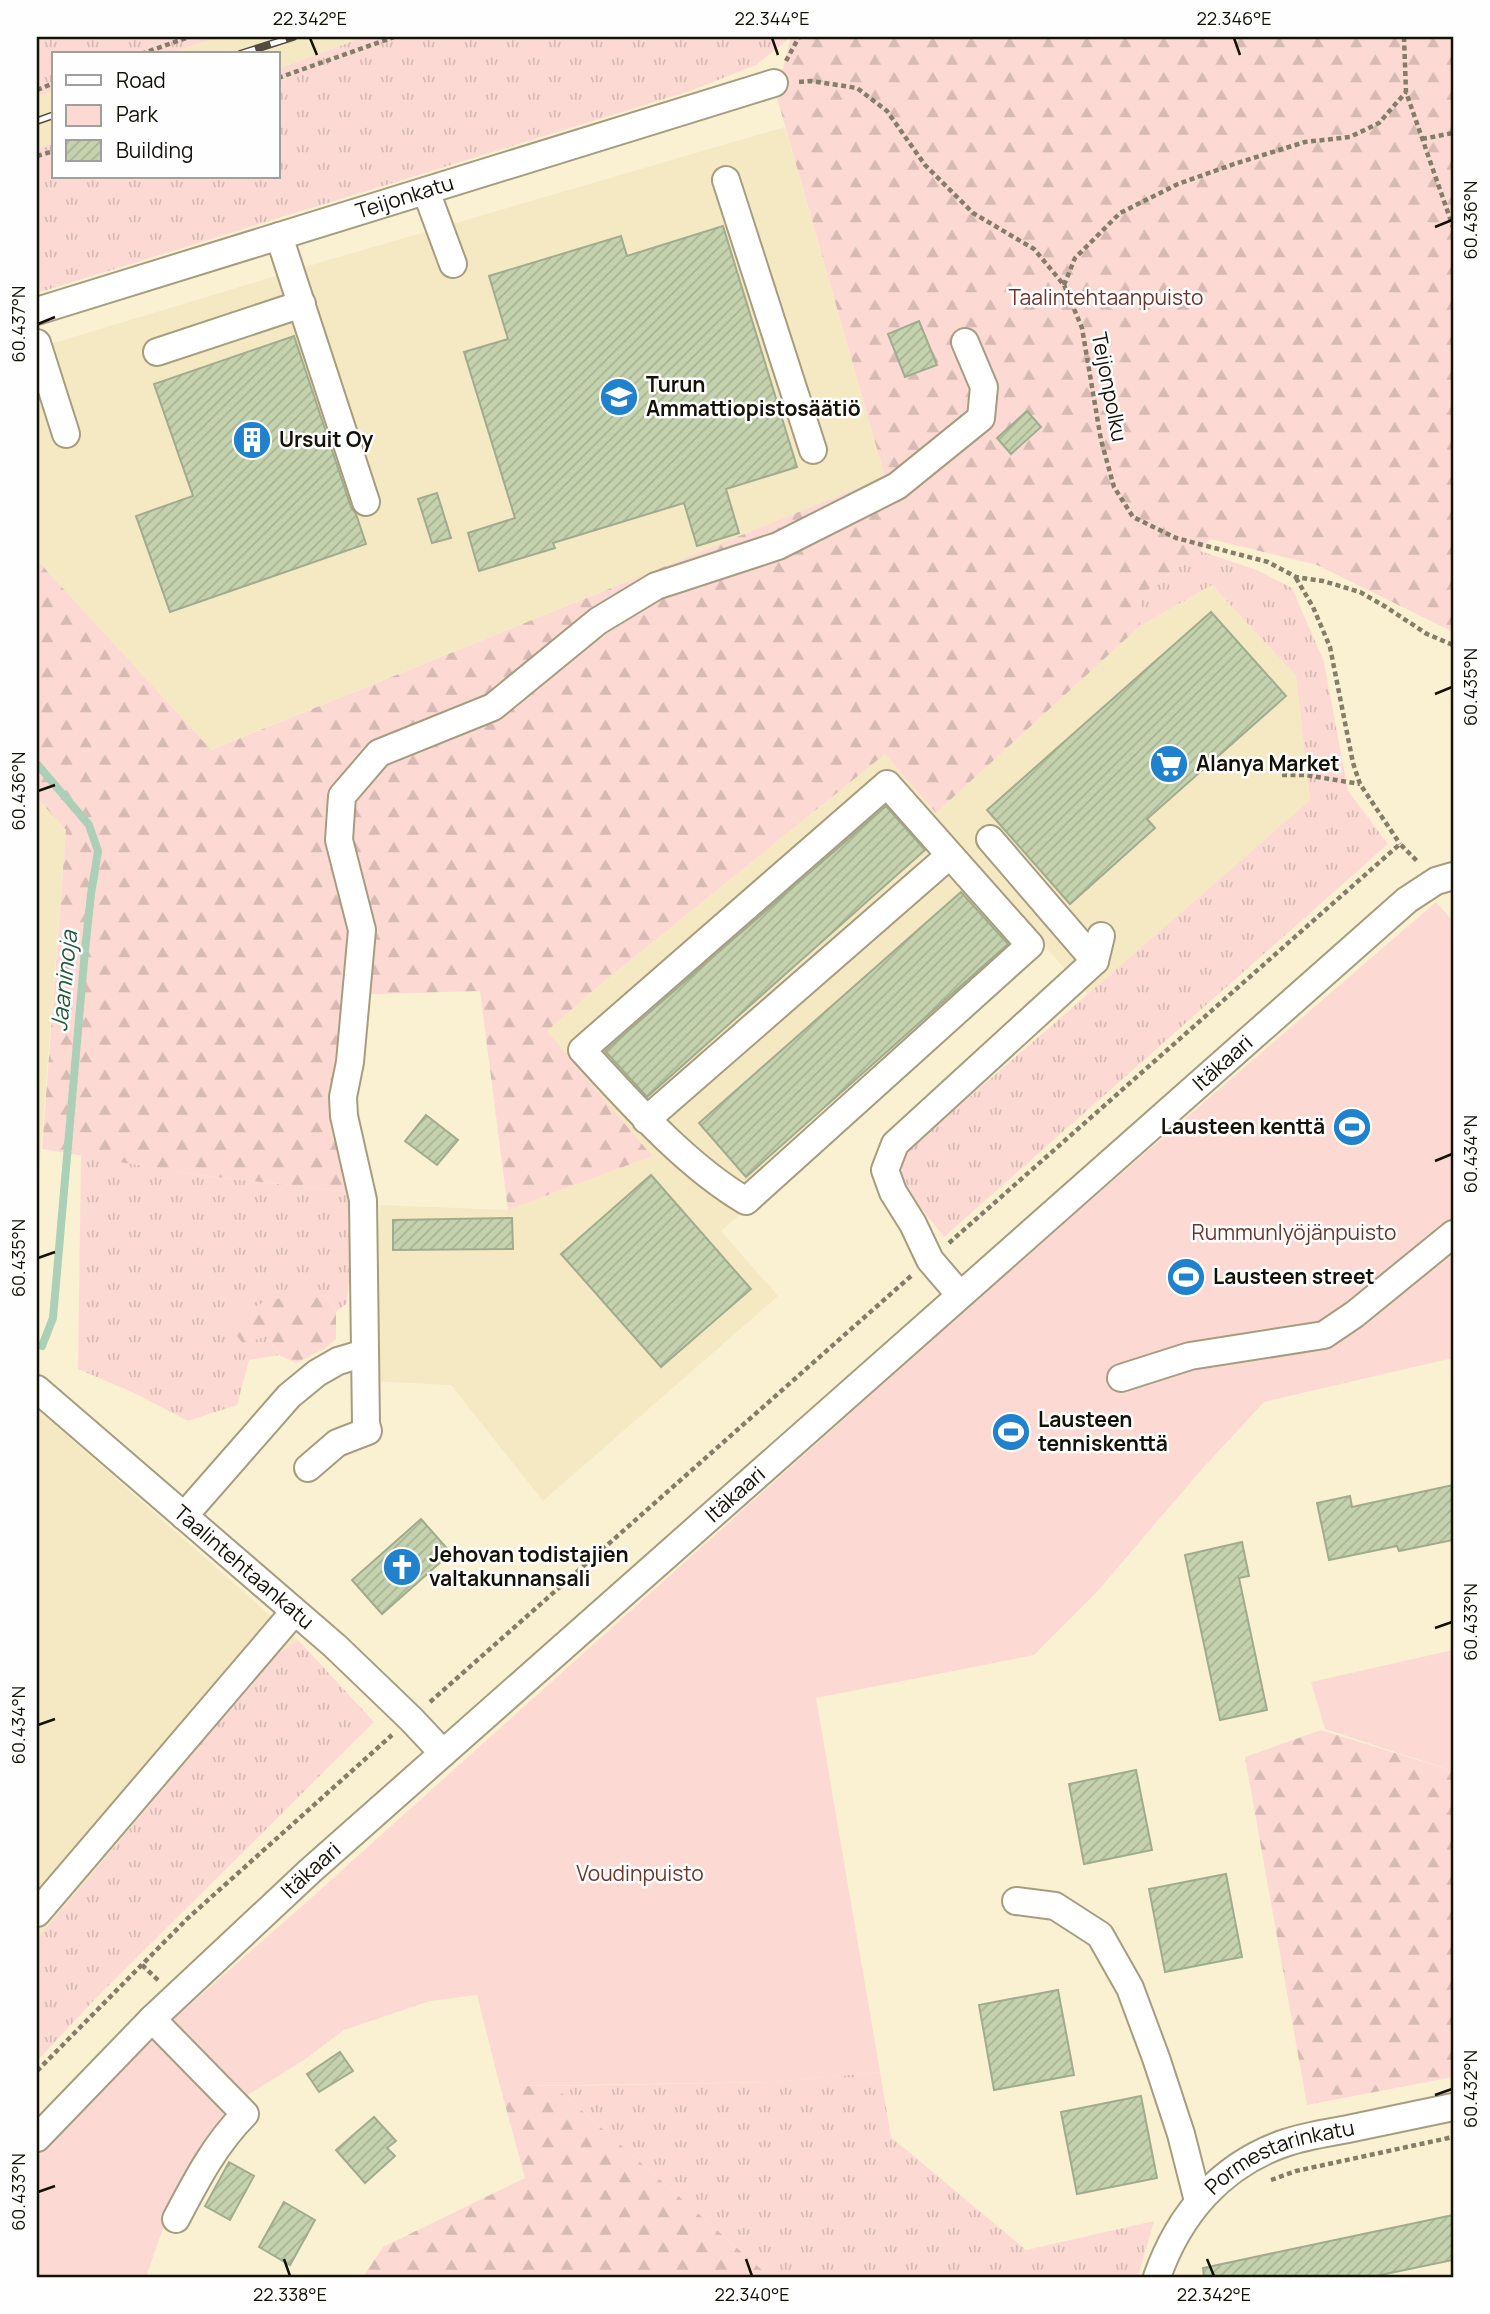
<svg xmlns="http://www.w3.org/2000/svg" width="1490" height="2314" font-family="Manrope,sans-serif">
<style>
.built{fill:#f4e9c2}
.grass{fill:url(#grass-tufts)}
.forest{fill:url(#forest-firs)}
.park{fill:#fcdad3}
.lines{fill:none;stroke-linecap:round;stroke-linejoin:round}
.stream{stroke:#acd0b7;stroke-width:8}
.building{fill:url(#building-hatch);stroke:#a1ac8f;stroke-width:2}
.minor-casing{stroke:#a69d80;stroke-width:30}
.path{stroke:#847e69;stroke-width:4.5;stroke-dasharray:5 3.5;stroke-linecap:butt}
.minor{stroke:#fff;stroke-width:26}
.rail-casing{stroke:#514c3d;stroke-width:8}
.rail{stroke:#fefefe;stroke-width:5;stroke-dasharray:16;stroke-linecap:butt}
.ticks{fill:none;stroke:#141107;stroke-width:2.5}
.labels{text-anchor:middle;stroke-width:5;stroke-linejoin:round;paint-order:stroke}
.street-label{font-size:21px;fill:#141107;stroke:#fefefe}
.park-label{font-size:21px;fill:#6c352a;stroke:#fefefe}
.poi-label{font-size:21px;font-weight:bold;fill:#141107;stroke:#fefefe;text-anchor:start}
.water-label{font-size:23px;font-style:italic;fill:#225b3b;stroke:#fefefe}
.neatline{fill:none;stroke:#141107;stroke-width:2.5}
.ticks-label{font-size:18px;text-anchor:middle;fill:#141107}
</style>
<defs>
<pattern id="grass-tufts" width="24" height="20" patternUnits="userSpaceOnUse" patternTransform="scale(1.75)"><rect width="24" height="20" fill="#fcdad3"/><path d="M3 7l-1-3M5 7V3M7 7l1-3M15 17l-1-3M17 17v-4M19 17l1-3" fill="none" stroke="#d7bab4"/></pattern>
<pattern id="forest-firs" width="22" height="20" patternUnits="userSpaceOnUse" patternTransform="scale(1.75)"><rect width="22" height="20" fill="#fcdad3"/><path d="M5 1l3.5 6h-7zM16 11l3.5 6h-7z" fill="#d7bab4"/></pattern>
<pattern id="building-hatch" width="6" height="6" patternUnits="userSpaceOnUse" patternTransform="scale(1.75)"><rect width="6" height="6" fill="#c4d2ae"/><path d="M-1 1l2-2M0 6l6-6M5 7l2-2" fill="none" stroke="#a8b394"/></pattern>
</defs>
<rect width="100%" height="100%" fill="#faf1d2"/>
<path class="built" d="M220,37H364L278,69V54H167Z
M54,91V143L37,149V96Z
M785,127L885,477L210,750L37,560V348L332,259Z
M1212,585L1296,676L1310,800L1088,994L1045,947L721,1231L778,1296L543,1501L451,1385L370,1381L380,1205L508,1210L652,1156L546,1031L596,988L885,754L936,813L1140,626Z
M37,798L66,830L37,1196Z
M37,1409L298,1640L275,1656L37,1939Z"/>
<path class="grass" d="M37,37H220L167,54H54V91L37,96Z
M364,37H791L756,65L690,91L37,293V149L54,143V177H278V69Z
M1200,551L1257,570L1292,588L1324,662L1348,791L1388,844L944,1237L902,1184V1159L909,1150L1310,800L1296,676L1212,585L1140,626V596Z
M81,1155L198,1175L350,1192L355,1214L347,1303L336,1312L324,1293L267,1336L279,1355L249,1360L237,1405L188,1421L132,1392L78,1369Z
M298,1640L374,1722L96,1998L37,2061V1939L275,1656Z
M880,2072L891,2137L1026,2250L1154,2221L1138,2277H770L554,2086L775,2082Z"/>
<path class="forest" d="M791,37H1453V632L1317,565L1210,539L1200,551L1140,596V626L936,813L885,754L596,988L547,1031L652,1156L508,1210L480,991L344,995L330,1109L350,1192L198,1175L42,1149L66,830L37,798V560L211,750L885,477L776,94Z
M304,1291L324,1293L336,1312V1339L324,1349L296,1363L279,1355L267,1336L243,1344L232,1329L234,1319L262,1303Z
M1321,1730L1453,1771V2077L1307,2105L1245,1757Z
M500,2086H554L770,2277H363L383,2247L525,2178Z"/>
<path class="park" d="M1436,902L1453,921V1358L1264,1402L1202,1469L1096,1593L1034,1655L816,1698L880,2072L775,2082L500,2086L477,1995L430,2001L344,2030L304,2060L246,2096L221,2099L226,2119L168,2214L146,2277H37V2157L143,2046L310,1899L1013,1267Z
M1453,1650V1771L1325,1729L1311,1682Z"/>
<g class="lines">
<path class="stream" d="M37,764L89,825L98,851L91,894L85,950L53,1318L42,1346"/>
</g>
<path class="building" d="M723,226L797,467L726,489L739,533L697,546L684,503L553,543L555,548L479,571L468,533L515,518L464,352L508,339L489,276L621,236L627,256Z
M919,321L937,365L905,377L888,334Z
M294,336L351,507L356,514L366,544L170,612L136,516L193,496L154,384Z
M1027,411L1041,427L1011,454L997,438Z
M437,493L451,538L432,543L418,499Z
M1211,612L1286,696L1147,819L1155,828L1070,904L987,810Z
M886,806L925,850L647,1097L605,1051Z
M961,892L1008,944L746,1177L699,1123Z
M426,1115L458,1140L437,1165L405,1141Z
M651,1175L751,1289L661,1367L561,1254Z
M512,1218L513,1249L393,1250V1220Z
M1453,1485V1540L1399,1551L1397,1546L1329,1560L1317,1503L1350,1496L1352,1507Z
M421,1519L451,1553L382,1614L352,1580Z
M1242,1542L1249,1576L1239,1578L1267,1710L1220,1720L1185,1555Z
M1136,1770L1152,1850L1084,1864L1069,1784Z
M1226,1874L1242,1957L1165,1972L1149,1889Z
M1058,1990L1074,2075L994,2090L979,2005Z
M340,2052L353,2071L319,2092L307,2074Z
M1141,2096L1157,2178L1077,2194L1061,2112Z
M374,2117L396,2141L387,2148L395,2156L365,2183L336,2150Z
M229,2162L254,2176L230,2220L205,2206Z
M284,2202L315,2220L290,2265L259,2247Z
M1453,2215V2260L1371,2277H1204L1203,2268Z"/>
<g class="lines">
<g class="minor-casing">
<g id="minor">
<path d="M726,180L813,450"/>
<path d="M426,191L453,264"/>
<path d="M279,236L366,502"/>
<path id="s1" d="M37,311L774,83"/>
<path d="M37,343L66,434"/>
<path d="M157,352L302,304"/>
<path d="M990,839L1095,961"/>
<path d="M646,1120L950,855L887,784L582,1050C630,1102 685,1165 746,1201L1030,945L950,855"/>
<path d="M960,1295L930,1260L913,1224L893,1192L885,1170L895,1144L1095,961L1101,936"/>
<path d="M1121,1378L1190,1356L1324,1335L1355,1314L1453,1234"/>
<path id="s2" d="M37,1389L335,1646L411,1719L443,1753"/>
<path d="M308,1468L337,1443L368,1431L366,1424L363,1200L344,1116L343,1097L350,1062L362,930L339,840L342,796L379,753L493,707L598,621L656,586L778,546L897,486L981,418L984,387L965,342"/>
<path d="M184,1516L289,1396L317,1373L338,1361L365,1353"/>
<path d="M1016,1901L1055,1906L1100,1935L1130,1988L1156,2058L1181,2134L1198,2201"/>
<path d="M37,1913L294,1612"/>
<path d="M152,2019L245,2114C215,2144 196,2181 176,2219"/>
<path id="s3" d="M37,2138L152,2019L310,1871L1407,900L1436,881L1453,876"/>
<path id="s4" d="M1157,2277C1179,2214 1221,2165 1285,2143C1305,2136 1327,2133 1348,2129C1383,2122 1418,2114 1453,2107"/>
</g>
</g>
<path class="path" d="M1404,37L1406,92L1453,227
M141,54L189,37
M786,61L799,37
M278,78L394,37
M799,82L811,81L857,88L887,111L925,165L973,213L1034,249L1064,285L1082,328L1101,440L1114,487L1133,517L1176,538L1268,562L1296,577L1323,581L1360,592L1386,607L1427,634L1453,645
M37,90L54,83
M1422,139L1453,133
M37,156L54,151
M1064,285L1075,258L1120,213L1178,184L1237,163L1305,142L1350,137L1379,123L1406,92
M1296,578L1313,607L1330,647L1353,763L1360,784L1400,844
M1282,775H1305L1360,784
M949,1243L1400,844L1419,863
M430,1702L911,1276
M142,1965L159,1981
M37,2071L188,1918L392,1735
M1271,2180L1296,2171L1453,2137"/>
<use href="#minor" class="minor"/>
<g class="rail-casing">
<path id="rail" d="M240,54L293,37
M37,121L54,115"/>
</g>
<use href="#rail" class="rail"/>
</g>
<path class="ticks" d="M310,38L317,55M772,38L778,55M1234,38L1240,55M1435,227L1452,220M38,324L55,317M1435,694L1452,687M38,791L55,785M1435,1161L1452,1154M38,1258L55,1252M1435,1628L1452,1622M38,1725L55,1719M1435,2095L1452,2089M38,2192L55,2186M284,2259L290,2276M746,2259L752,2276M1207,2259L1214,2276"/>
<defs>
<g id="school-disc" transform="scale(2.0125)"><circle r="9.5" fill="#2081cd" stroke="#fefefe"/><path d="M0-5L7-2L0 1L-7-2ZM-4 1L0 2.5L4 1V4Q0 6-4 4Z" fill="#fff"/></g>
<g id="building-disc" transform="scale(2.0125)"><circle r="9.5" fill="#2081cd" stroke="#fefefe"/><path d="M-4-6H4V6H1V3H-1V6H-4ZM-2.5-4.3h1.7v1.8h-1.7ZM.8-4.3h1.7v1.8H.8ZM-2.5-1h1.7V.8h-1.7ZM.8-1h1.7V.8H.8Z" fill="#fff"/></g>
<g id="supermarket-disc" transform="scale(2.0125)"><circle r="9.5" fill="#2081cd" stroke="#fefefe"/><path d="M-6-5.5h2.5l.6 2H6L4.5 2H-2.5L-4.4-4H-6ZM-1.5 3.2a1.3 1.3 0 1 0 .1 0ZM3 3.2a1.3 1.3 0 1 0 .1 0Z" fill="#fff"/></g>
<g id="stadium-disc" transform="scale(2.0125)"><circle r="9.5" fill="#2081cd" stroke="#fefefe"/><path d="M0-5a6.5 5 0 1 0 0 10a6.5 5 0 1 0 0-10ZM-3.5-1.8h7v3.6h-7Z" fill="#fff"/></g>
<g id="church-disc" transform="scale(2.0125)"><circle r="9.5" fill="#2081cd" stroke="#fefefe"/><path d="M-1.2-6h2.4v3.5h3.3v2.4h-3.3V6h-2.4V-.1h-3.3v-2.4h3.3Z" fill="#fff"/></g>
</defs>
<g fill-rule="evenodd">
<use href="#school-disc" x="619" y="397"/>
<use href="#building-disc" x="252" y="440"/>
<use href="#supermarket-disc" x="1169" y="764"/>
<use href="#stadium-disc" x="1352" y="1127"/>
<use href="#stadium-disc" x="1186" y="1277"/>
<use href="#stadium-disc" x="1011" y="1432"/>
<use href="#church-disc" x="402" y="1567"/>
</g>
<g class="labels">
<g class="street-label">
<text dy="7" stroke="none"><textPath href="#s1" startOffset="385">Teijonkatu</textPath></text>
<text transform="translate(1109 387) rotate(79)" y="7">Teijonpolku</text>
<text dy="7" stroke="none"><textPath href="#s3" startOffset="1601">Itäkaari</textPath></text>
<text dy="7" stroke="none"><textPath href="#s3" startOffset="950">Itäkaari</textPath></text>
<text dy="7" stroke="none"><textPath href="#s2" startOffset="273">Taalintehtaankatu</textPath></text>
<text dy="7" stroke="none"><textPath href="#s3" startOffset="383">Itäkaari</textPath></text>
<text dy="7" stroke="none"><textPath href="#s4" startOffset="182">Pormestarinkatu</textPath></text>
</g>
<g class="park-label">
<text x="1106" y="305">Taalintehtaanpuisto</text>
<text x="1294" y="1240">Rummunlyöjänpuisto</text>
<text x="640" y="1881">Voudinpuisto</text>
</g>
<g class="poi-label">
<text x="646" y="392">Turun<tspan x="646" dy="24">Ammattiopistosäätiö</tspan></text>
<text x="279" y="447">Ursuit Oy</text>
<text x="1196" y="771">Alanya Market</text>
<text x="1325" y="1134" text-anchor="end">Lausteen kenttä</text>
<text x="1213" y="1284">Lausteen street</text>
<text x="1038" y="1427">Lausteen<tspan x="1038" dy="24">tenniskenttä</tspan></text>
<text x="429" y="1562">Jehovan todistajien<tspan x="429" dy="24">valtakunnansali</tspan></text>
</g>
<g class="water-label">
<text transform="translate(64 981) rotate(-84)" y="8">Jaaninoja</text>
</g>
</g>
<rect width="1490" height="2314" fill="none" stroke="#fefefe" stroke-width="77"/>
<rect x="52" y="52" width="228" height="126" fill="#fefefe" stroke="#a09f9b" stroke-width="2"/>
<rect x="66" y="75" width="35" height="10" fill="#ffffff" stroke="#a09f9b" stroke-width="2"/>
<text x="116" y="88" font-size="21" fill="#141107">Road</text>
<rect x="66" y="105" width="35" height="21" fill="#fcdad3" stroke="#a09f9b" stroke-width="2"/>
<text x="116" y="122" font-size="21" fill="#141107">Park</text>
<rect x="66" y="140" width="35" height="21" fill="url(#building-hatch)" stroke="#a09f9b" stroke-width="2"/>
<text x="116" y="158" font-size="21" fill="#141107">Building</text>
<rect x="38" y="38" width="1414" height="2238" class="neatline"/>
<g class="ticks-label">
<text x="310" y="25">22.342°E</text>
<text x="772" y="25">22.344°E</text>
<text x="1234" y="25">22.346°E</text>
<text transform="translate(1471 220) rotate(-90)" y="6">60.436°N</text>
<text transform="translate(19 324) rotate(-90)" y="6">60.437°N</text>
<text transform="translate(1471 687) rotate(-90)" y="6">60.435°N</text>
<text transform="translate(19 791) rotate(-90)" y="6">60.436°N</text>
<text transform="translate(1471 1154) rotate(-90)" y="6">60.434°N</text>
<text transform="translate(19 1258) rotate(-90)" y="6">60.435°N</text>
<text transform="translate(1471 1622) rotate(-90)" y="6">60.433°N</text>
<text transform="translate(19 1725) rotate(-90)" y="6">60.434°N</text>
<text transform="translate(1471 2089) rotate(-90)" y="6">60.432°N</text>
<text transform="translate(19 2192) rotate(-90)" y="6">60.433°N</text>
<text x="290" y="2301">22.338°E</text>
<text x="752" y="2301">22.340°E</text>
<text x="1214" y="2301">22.342°E</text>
</g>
</svg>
